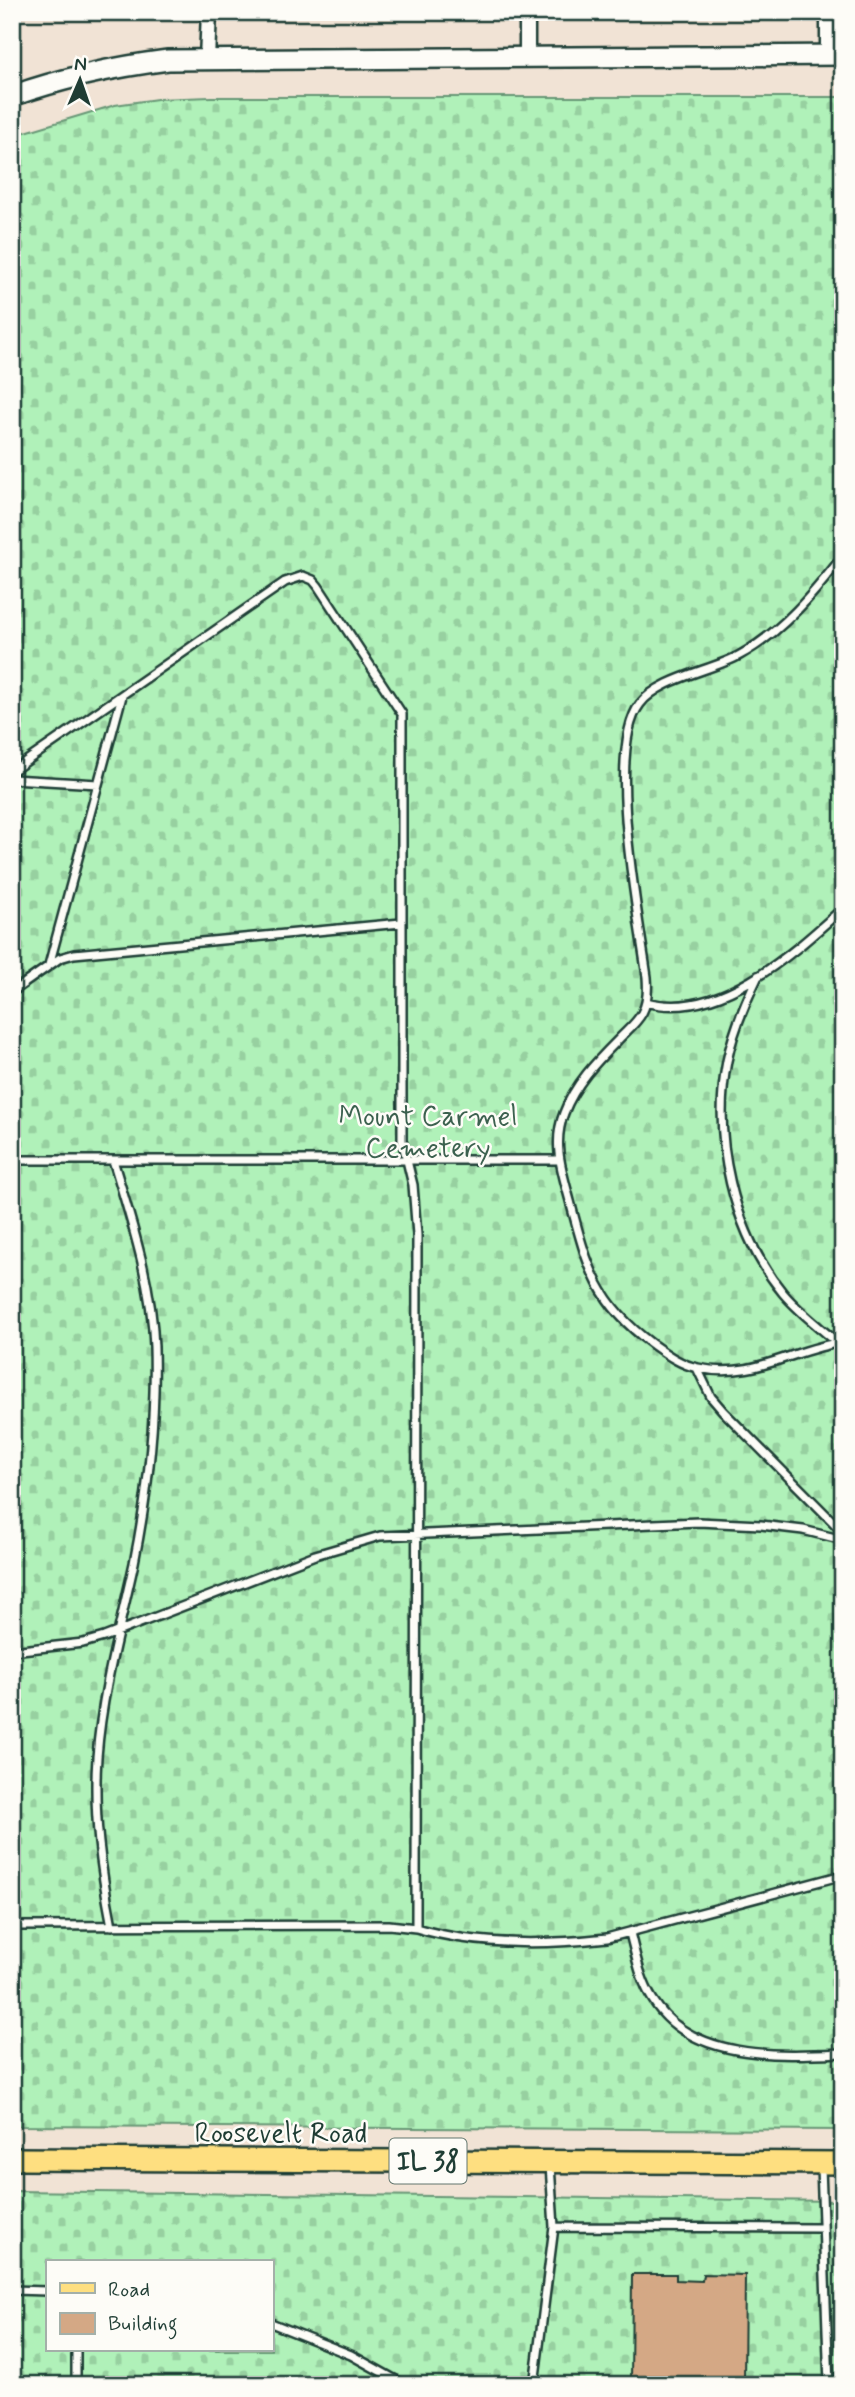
<svg xmlns="http://www.w3.org/2000/svg" width="855" height="2397" font-family="Mynerve,sans-serif">
<style>
.cemetery{fill:url(#cemetery-stones);stroke:#689776;stroke-width:2;fill-rule:evenodd}
.building{fill:#d4a885;stroke:#1f3d34;stroke-width:2}
.lines{fill:none;stroke-linecap:round;stroke-linejoin:round}
.lane-casing{stroke:#1f3d34;stroke-width:12}
.street-casing{stroke:#1f3d34;stroke-width:19}
.secondary-casing{stroke:#1f3d34;stroke-width:24}
.primary-casing{stroke:#1f3d34;stroke-width:26}
.lane{stroke:#fdfcf7;stroke-width:7}
.street{stroke:#fdfcf7;stroke-width:14}
.secondary{stroke:#fdfcf7;stroke-width:19}
.primary{stroke:#fedf80;stroke-width:21}
.labels{text-anchor:middle;stroke-width:5;stroke-linejoin:round;paint-order:stroke}
.shield{fill:#fdfcf7;stroke:#62766e;stroke-width:2}
.shield-label{font-size:26px;font-weight:bold;fill:#1f3d34}
.park-label{font-size:28px;fill:#3c614f;stroke:#fdfcf7}
.street-label{font-size:28px;fill:#1f3d34;stroke:#fdfcf7}
</style>
<defs>
<pattern id="cemetery-stones" width="16" height="16" patternUnits="userSpaceOnUse" patternTransform="scale(1.75)"><rect width="16" height="16" fill="#b0f1b9"/><path d="M2 7V4a2 2 0 0 1 4 0v3zM10 15v-3a2 2 0 0 1 4 0v3z" fill="#97d0a0"/></pattern>
</defs>
<rect width="100%" height="100%" fill="#f1e3d5"/>
<filter id="ink" filterUnits="userSpaceOnUse"><feTurbulence type="fractalNoise" baseFrequency=".0143" numOctaves="2"/><feDisplacementMap in="SourceGraphic" scale="14" xChannelSelector="R" yChannelSelector="G"/><feConvolveMatrix kernelMatrix="1 2 1 2 8 2 1 2 1" color-interpolation-filters="sRGB"/></filter>
<g filter="url(#ink)">
<path class="cemetery" d="M211,97H843V2130L12,2126V136L115,105L157,99Z
M12,2191L843,2201V2385H12ZM47,2262H271V2350H47Z"/>
<path class="building" d="M632,2274H676V2280L702,2281L703,2274L745,2275L744,2385H631Z"/>
<g class="lines">
<g class="lane-casing">
<path id="lane" d="M843,556C814,593 782,632 740,655C711,671 660,678 640,704C605,749 639,919 647,977C648,989 648,1002 642,1013C636,1024 625,1032 617,1041C596,1062 575,1084 564,1113C552,1143 562,1171 570,1201C587,1265 596,1303 652,1344C666,1354 681,1365 698,1368C755,1380 791,1349 843,1342
M12,771L285,582L303,576L313,580L318,586L402,714V1140L413,1185L417,1235L416,1928L389,1925L12,1926
M12,779L98,784
M49,965L122,696
M758,976C745,1003 733,1032 727,1061C712,1138 733,1232 783,1293C799,1312 819,1327 838,1343
M12,992L60,958L74,954L401,923
M646,1002C719,1022 793,953 843,908
M12,1160H559
M697,1368L711,1397L723,1411L843,1532
M12,1651L83,1643L104,1637L315,1555L380,1536L699,1522L761,1525L803,1530L843,1540
M112,1926C101,1870 93,1814 97,1757C102,1691 120,1627 134,1563C148,1493 156,1418 154,1347C152,1283 131,1220 113,1160
M416,1928C476,1946 545,1945 607,1938L843,1875
M630,1933C636,1956 640,1980 653,2000C691,2061 781,2056 843,2053
M821,2167L829,2385
M554,2227L823,2228
M12,2290L47,2291
M271,2323L351,2355L405,2385
M76,2385V2350
M534,2385L554,2227L550,2165"/>
</g>
<g class="street-casing">
<path id="street" d="M527,12V57
M828,56V12
M207,59L209,12"/>
</g>
<g class="secondary-casing">
<path id="secondary" d="M12,96C63,78 114,67 168,60L843,55"/>
</g>
<g class="primary-casing">
<path id="primary" d="M12,2159L843,2163"/>
</g>
<use href="#lane" class="lane"/>
<use href="#street" class="street"/>
<use href="#secondary" class="secondary"/>
<use href="#primary" class="primary"/>
</g>
</g>
<g class="labels">
<rect class="shield" x="389.5" y="2138.5" width="77" height="45" rx="5"/>
<g class="shield-label">
<text x="428" y="2170">IL 38</text>
</g>
<g class="park-label">
<text x="428" y="1125">Mount Carmel<tspan x="428" dy="32">Cemetery</tspan></text>
</g>
<g class="street-label">
<text x="281" y="2142">Roosevelt Road</text>
</g>
</g>
<rect width="855" height="2397" fill="none" stroke="#fdfcf7" stroke-width="42"/>
<rect x="21" y="21" width="813" height="2355" fill="none" stroke="#1f3d34" stroke-width="2.5" filter="url(#ink)"/>
<rect x="46" y="2260" width="228" height="91" fill="#fdfcf7" stroke="#a4b0a9" stroke-width="2"/>
<rect x="60" y="2283" width="35" height="10" fill="#fedf80" stroke="#a4b0a9" stroke-width="2"/>
<text x="108" y="2296" font-size="21" fill="#1f3d34">Road</text>
<rect x="60" y="2313" width="35" height="21" fill="#d4a885" stroke="#a4b0a9" stroke-width="2"/>
<text x="108" y="2330" font-size="21" fill="#1f3d34">Building</text>
<g transform="translate(80 80) rotate(2)" stroke="#fdfcf7" stroke-width="5" paint-order="stroke">
<path d="M0-5L12 26L0 18L-12 26Z" fill="#1f3d34"/>
<text y="-10" font-size="19" font-weight="bold" text-anchor="middle" fill="#1f3d34">N</text>
</g>
</svg>
